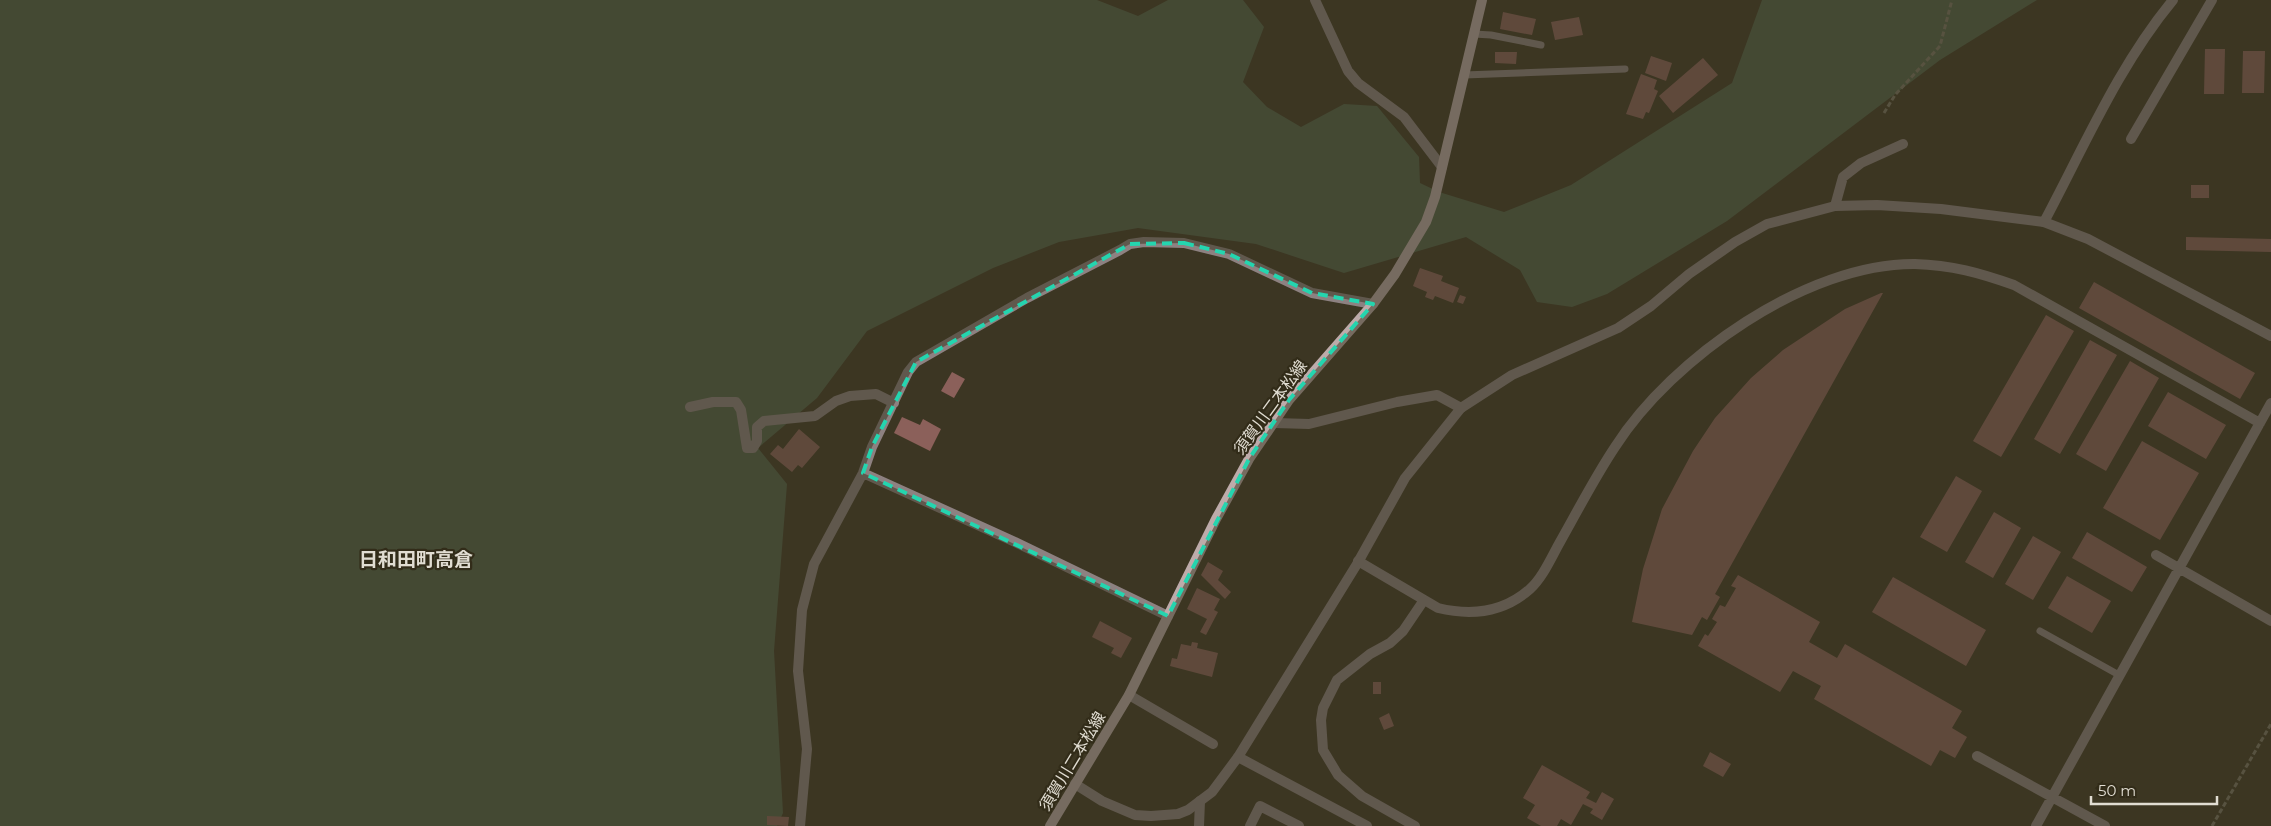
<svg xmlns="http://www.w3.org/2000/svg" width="2271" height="826" font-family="Montserrat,'Noto Sans JP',sans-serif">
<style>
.green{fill:#4f6048}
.building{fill:#8b605a}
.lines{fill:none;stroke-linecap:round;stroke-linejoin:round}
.path{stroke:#797464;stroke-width:3;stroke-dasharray:5 2.5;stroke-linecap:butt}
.service{stroke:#8d8181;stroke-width:7}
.minor{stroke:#8d8181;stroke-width:10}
.tertiary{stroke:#8d8181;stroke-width:10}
.secondary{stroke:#bdabaa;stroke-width:10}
.marked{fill:none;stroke:#24d5af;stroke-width:4;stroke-dasharray:10 6;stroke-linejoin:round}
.labels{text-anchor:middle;stroke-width:4.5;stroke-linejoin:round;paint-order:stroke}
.street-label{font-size:16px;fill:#e1ddd2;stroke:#322c19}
.quarter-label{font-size:19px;font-weight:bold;fill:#e1ddd2;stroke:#322c19}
</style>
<rect width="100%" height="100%" fill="#3c3623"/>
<path class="green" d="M0,0H1097L1138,16L1168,0H1243L1264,27L1243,82L1267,107L1301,127L1344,104L1377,106L1419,157L1420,183L1439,192L1504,212L1571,185L1732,83L1762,0H2037L1940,60L1727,221L1607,294L1572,307L1537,302L1520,270L1466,237L1344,273L1256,244L1138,228L1059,242L993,268L867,331L817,398L758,448L787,484L774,651L783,813L777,826H0Z"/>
<path class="building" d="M1503,12L1536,19L1532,35L1500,29Z
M1579,17L1583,35L1555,40L1551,22Z
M2205,49H2225L2224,94H2204Z
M2243,51H2265L2264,93H2242Z
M1495,52H1517L1516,64L1495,63Z
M1651,56L1672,63L1666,81L1645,73Z
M1703,58L1718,75L1673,113L1659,96Z
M1641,74L1657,80L1654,89L1658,91L1649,113L1646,112L1643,119L1626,114Z
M2191,185H2209V198H2191Z
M2186,237L2271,239V252L2186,250Z
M1420,268L1443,276L1441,281L1459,288L1453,303L1435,296L1433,300L1425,297L1427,292L1413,286Z
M2094,282L2255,373L2240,399L2079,308Z
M1881,293H1883L1715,594L1720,597L1707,620L1702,617L1692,635L1632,622L1643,569L1662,509L1693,451L1715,418L1751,378L1783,350L1845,309Z
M1460,295L1466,297L1463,304L1457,302Z
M2046,315L2074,331L2001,457L1973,441Z
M2090,340L2117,355L2060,454L2034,439Z
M2130,361L2159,378L2106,471L2076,454Z
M952,372L965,379L954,398L941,391Z
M2168,392L2226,425L2206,459L2148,426Z
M902,417L920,425L923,419L941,429L930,451L894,433Z
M799,429L820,447L802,468L798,465L792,472L770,454L778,445L783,449Z
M2142,441L2199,473L2160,540L2103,508Z
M1956,476L1982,491L1947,552L1920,537Z
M1994,512L2021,528L1993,578L1965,562Z
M2087,532L2147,567L2132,592L2072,558Z
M2033,536L2061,552L2033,600L2005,584Z
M1208,562L1223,571L1218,580L1231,592L1225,599L1201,575Z
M1738,575L1820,622L1809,642L1837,658L1845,644L1962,711L1952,728L1967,737L1955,758L1940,750L1931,766L1814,699L1821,686L1793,671L1780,692L1698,646L1705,634L1708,636L1717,622L1712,619L1720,605L1725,607L1736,588L1731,586Z
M2067,576L2111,601L2092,633L2048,608Z
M1893,577L1986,630L1966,666L1872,612Z
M1197,588L1220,599L1214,610L1218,612L1206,635L1200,632L1207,619L1187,609Z
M1100,621L1132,638L1121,658L1111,653L1114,648L1092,637Z
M1192,642L1198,643L1197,648L1218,653L1212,677L1170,666L1172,658L1177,659L1181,644L1191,646Z
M1373,682H1381V694H1373Z
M1389,713L1394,726L1384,730L1379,718Z
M1710,752L1731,764L1723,777L1703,766Z
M1542,765L1590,792L1586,798L1596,803L1602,792L1614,799L1602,820L1590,813L1593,809L1583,804L1571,825L1561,819L1557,826H1541L1527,818L1535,805L1523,798Z
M767,816L789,817L788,826L767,825Z"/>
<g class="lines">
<path class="path" d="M1884,113L1895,95L1940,46L1952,0
M2212,826L2271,724"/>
<path class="service" d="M1474,34L1491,35L1541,45
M1464,75L1625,69
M2040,631L2119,675"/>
<path class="minor" d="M1315,0L1348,71L1358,83L1404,117L1442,167
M2131,139L2212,0
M1835,206L1843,177L1861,163L1903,144
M2044,222C2084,147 2119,65 2173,0
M690,407L713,402H736L741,410L747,448H753L757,441V427L764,421L815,416L836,401L850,396L876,394L894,403
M1275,423L1309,424L1397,402L1437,395L1461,408
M863,473L1015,542L1168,616
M2156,555L2271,621
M1358,561L1438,608C1471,616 1503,613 1530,589C1543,577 1551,558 1560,542C1578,510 1595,477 1615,447C1672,358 1807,263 1915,264C1952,265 1980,273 2014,285L2260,423
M1129,695L1213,744
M1977,756L2105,826
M1238,757L1367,826
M800,826L807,749L798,671L802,610L814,564L863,473L872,447L908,372L916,362L1027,298L1120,250L1130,244L1144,242L1184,243L1229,254L1312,293L1373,304
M1199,826L1200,801
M1250,826L1260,806L1299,826
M1415,826L1362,796L1338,775L1323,750L1321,720L1323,708L1337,680L1370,654L1390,643L1403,631L1424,600
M2036,826L2271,403"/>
<path class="tertiary" d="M1075,784L1102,801L1135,815L1151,816L1178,814L1188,810L1212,792L1238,757L1357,564L1405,478L1461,408L1512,375L1618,328L1651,306L1689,274L1735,242L1767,224L1835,206L1877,205L1941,209L2044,222L2088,239L2271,336"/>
<path class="secondary" d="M1050,826L1129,695L1216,519L1249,459L1289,400L1373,304L1395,274L1426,222L1435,197L1482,0"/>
</g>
<path d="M0 0H2271V826H0ZM1184,243L1229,254L1312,293L1373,304L1289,400L1249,459L1168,616L863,473L872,447L916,362L1130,244Z" fill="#3c3623" fill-opacity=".55" fill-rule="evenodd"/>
<path class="marked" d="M1184,243L1229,254L1312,293L1373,304L1289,400L1249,459L1168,616L863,473L872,447L916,362L1130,244Z"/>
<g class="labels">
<g class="street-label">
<text transform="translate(1270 407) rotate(-54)" y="6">須賀川二本松線</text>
<text transform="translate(1072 761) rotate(-59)" y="6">須賀川二本松線</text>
</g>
<g class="quarter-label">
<text x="416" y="566">日和田町高倉</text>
</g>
</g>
<path d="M2091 796v8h126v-8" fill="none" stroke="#e1ddd2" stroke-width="2.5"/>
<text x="2098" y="796" font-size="15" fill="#e1ddd2" stroke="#322c19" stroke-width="4" paint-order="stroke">50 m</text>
</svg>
